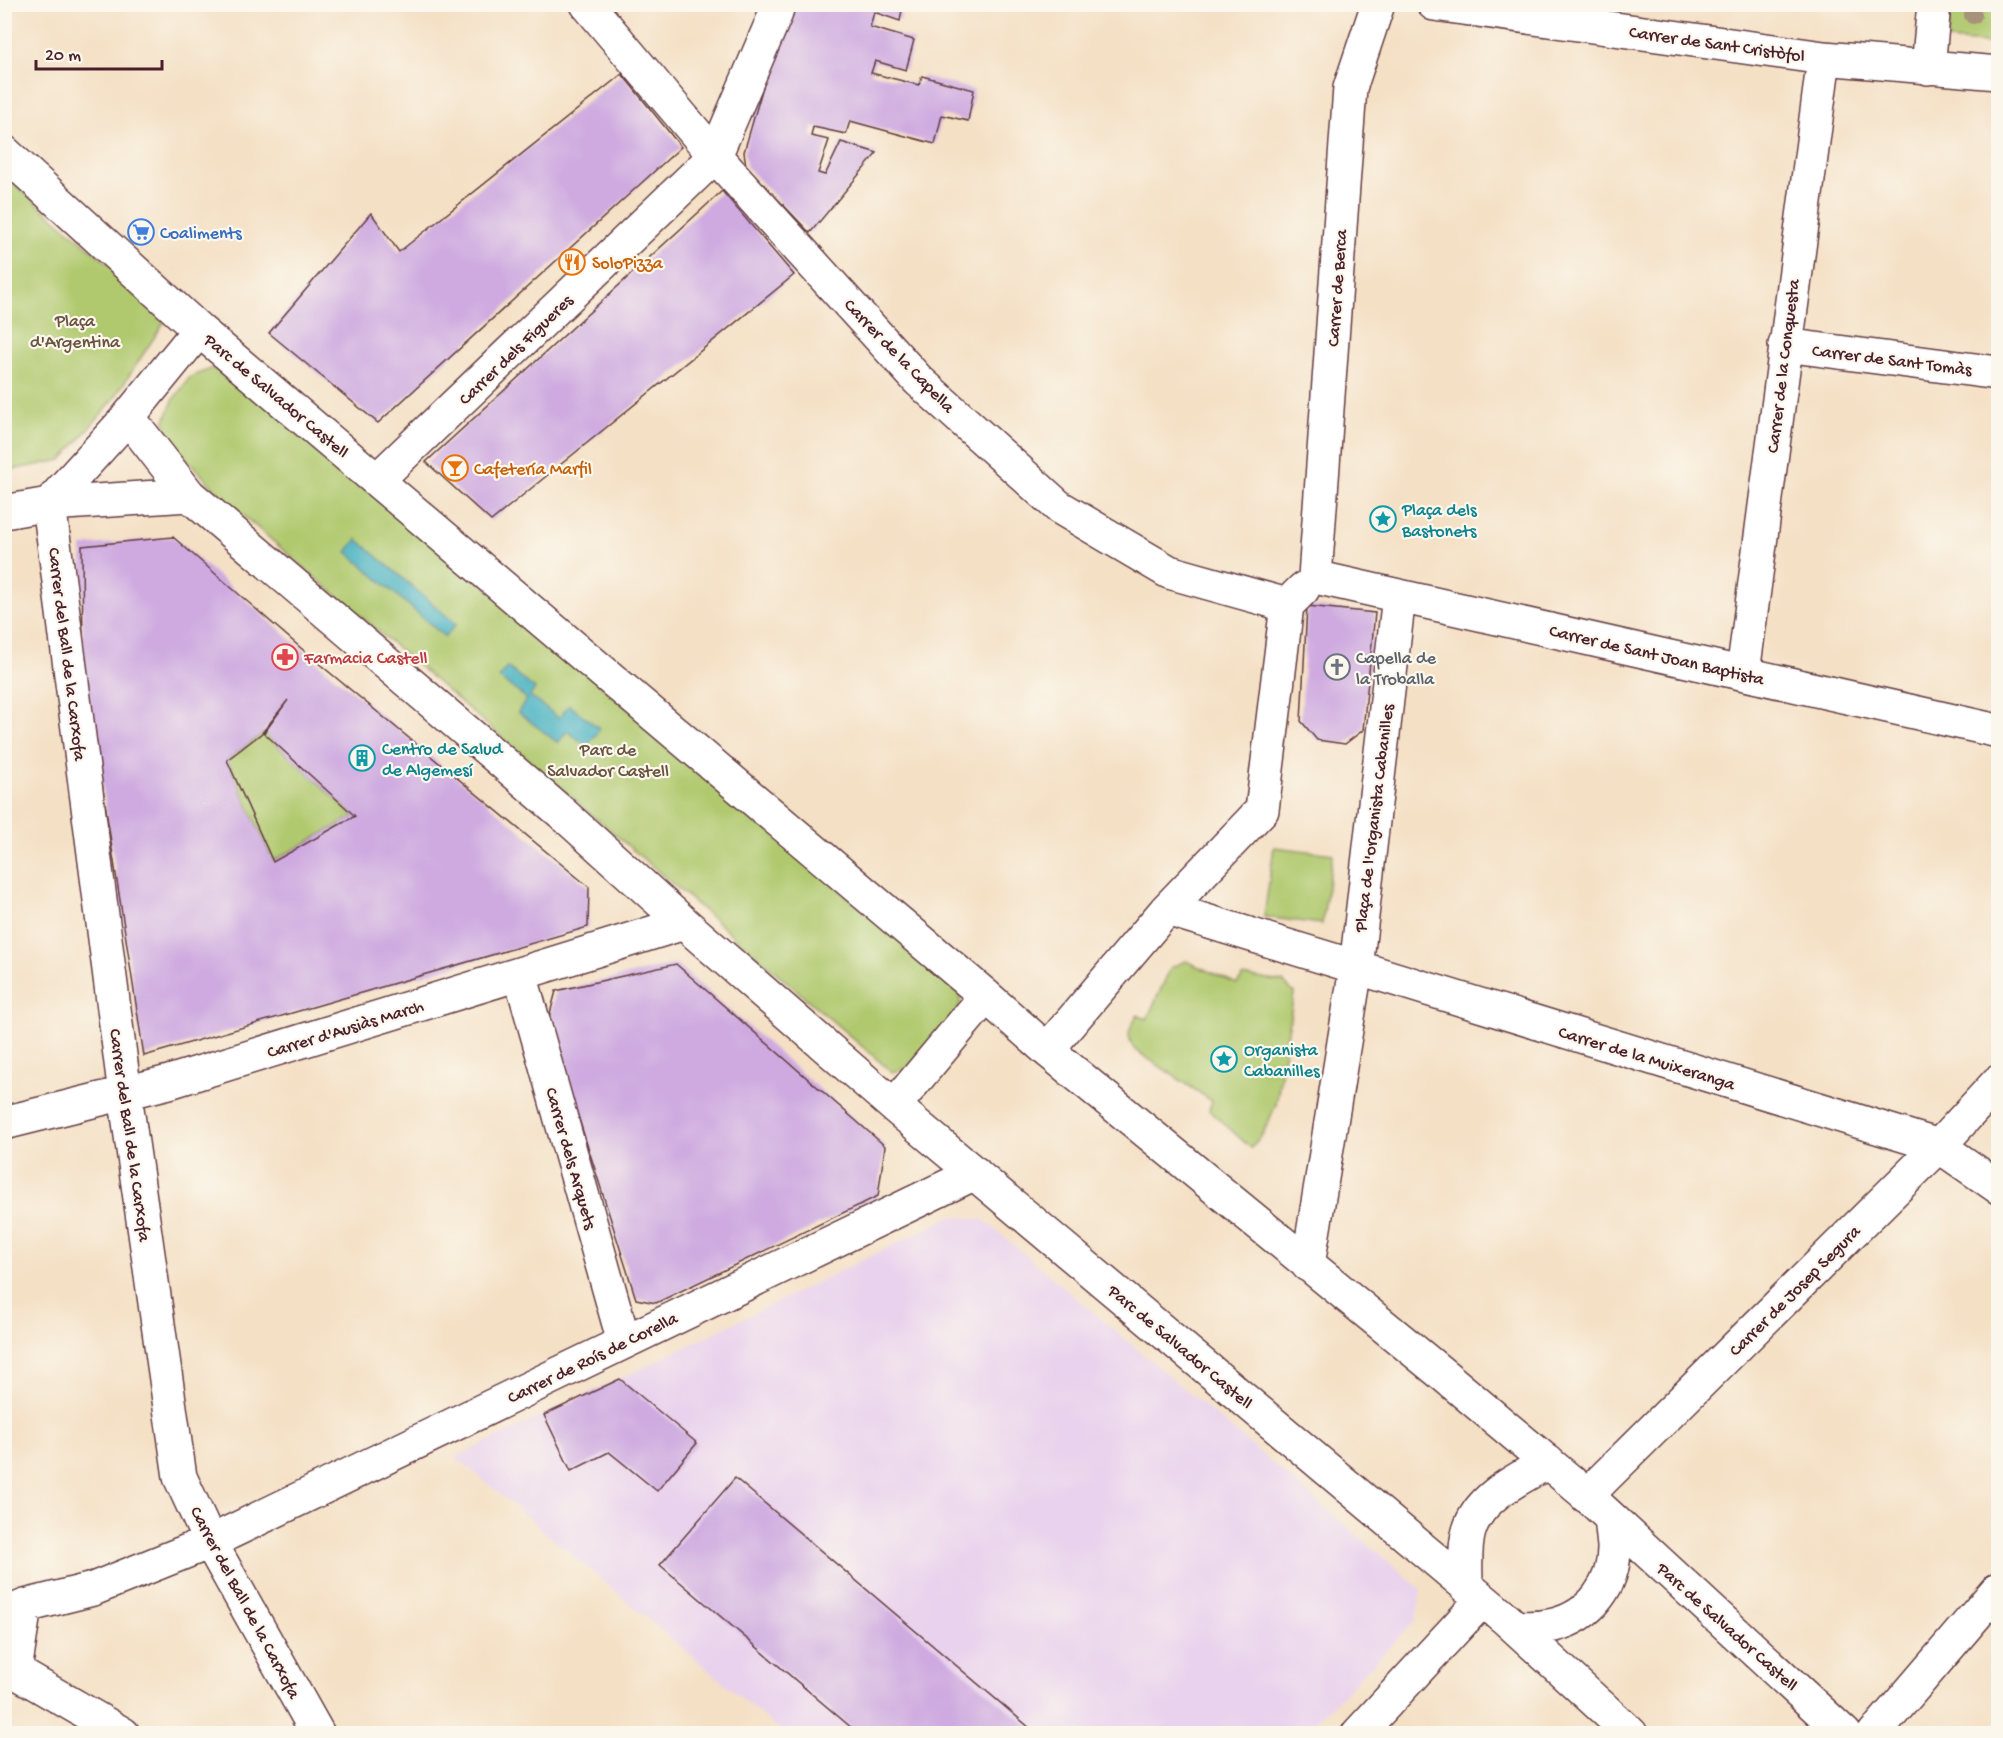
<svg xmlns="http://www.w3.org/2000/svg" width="2003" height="1738" font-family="'Gochi Hand',sans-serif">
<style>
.built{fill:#e9d2ed}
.green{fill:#b0c96e;stroke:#7d744c;stroke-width:1.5}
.water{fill:#44b1c1;stroke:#476876;stroke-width:1.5}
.building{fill:#ceaae0;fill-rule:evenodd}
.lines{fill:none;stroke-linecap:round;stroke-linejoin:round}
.street-casing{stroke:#643c42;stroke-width:36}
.street{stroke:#fff;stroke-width:33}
.tree{fill:#a8927b}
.labels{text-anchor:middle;stroke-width:4.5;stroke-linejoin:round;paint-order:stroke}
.street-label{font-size:18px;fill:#4a1f2b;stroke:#fbf7ec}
.shop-label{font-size:18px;fill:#366cbe;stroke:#fbf7ec;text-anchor:start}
.food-label{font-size:18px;fill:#c56008;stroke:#fbf7ec;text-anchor:start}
.park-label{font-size:18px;fill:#69523f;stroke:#fbf7ec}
.culture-label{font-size:18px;fill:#0d838f;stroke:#fbf7ec;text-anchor:start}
.health-label{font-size:18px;fill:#be3a42;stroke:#fbf7ec;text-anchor:start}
.worship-label{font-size:18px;fill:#5b616d;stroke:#fbf7ec;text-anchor:start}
</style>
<rect width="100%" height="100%" fill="#fbf7ec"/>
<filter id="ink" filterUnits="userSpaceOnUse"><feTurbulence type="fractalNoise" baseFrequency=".0167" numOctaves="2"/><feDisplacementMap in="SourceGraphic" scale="12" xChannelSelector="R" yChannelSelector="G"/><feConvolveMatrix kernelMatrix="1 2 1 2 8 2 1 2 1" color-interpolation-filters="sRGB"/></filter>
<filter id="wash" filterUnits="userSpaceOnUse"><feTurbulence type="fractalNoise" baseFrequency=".008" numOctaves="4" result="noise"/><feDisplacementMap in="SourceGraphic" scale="24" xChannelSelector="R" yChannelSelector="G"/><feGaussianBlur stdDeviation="1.35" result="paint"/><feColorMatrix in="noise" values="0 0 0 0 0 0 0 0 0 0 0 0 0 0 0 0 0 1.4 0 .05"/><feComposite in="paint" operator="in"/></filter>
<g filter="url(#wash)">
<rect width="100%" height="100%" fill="#f4e0c5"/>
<path class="built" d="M952,1216L984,1220L1421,1589L1416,1620L1305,1733H783L456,1457L620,1379Z"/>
<path class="green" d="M1950,5H1998V44L1948,40Z
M4,176L169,315L113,400L62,460L5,471Z
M211,369L232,370L962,994L957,1015L909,1068L892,1072L225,500L174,445L164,423L173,400L190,377Z
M264,733L355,816L273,861L227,760Z
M1274,847L1333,854L1322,924L1264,917Z
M1186,961L1237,984L1243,976L1283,982L1294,993L1276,1105L1263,1133L1251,1148L1209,1110L1212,1101L1135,1050C1125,1036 1129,1029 1137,1015L1147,1019L1171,967Z"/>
<path class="water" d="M357,539L456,624L445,637L347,552Z
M507,667L535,689L530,696L559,718L569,705L600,729L587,746L567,731L558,743L518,712L527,699L499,678Z"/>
<g id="blocks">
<path class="building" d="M787,4H903L900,21L874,12L870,27L914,40L906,70L875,61L871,73L919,85L922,76L974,90L968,121L942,115L935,144L850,121L846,134L813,127L811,136L829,140L818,173L825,175L841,142L877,153L810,233L746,166L744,152Z
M622,74L681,147L378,423L269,333L371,213L399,252Z
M722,191L794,275L491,521L426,462Z
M173,537L317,662L589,887L588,927L144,1056L83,660L82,546ZM288,700L264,733L355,816L273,862L227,760L262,733Z
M1307,606L1375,613L1363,730L1345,744L1317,740L1301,721Z
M676,964L885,1146L878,1196L656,1303L636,1299L548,1021L556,991Z
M620,1379L697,1443L657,1491L609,1452L571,1471L544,1415Z
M735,1478L1037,1734H859L660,1565Z"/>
</g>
</g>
<g filter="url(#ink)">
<use href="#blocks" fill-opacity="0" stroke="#643c42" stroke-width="1.5"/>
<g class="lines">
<g class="street-casing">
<path id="street" d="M587,4L715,156L918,380L1059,507L1169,572L1287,605
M1434,4L1824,58L1998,73
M1928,68L1934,4
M4,152L199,330L986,996
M1785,345L1998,373
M128,417L189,495L562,813L684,923L894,1106L1506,1619L1631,1734
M377,480L715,156L776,13L778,4
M49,504L125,1094L180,1477L210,1542L318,1734
M49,504L128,417L199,330
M4,512L49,504L189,495
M1315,577L1998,731
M1315,577L1350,88L1378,4
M1743,673L1824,58
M1167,909L1939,1146L1998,1187
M520,974L624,1342
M1047,1050L1167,909L1262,810L1287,605L1303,589
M894,1106L986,996L1047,1050L1446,1377L1582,1491L1845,1734
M4,1123L169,1082L684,923
M1308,1265L1356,968L1399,596
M1586,1496L1939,1146L1998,1082
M1466,1586C1466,1568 1464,1548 1469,1531C1479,1496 1519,1479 1548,1462
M4,1615L25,1606L93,1589L210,1542L975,1173
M1517,1628C1529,1628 1542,1628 1554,1625C1591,1616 1615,1584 1614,1546C1613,1537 1612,1527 1611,1518
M4,1665L123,1734
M15,1671L25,1606
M1358,1734L1482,1600
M1874,1734L1998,1589"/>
</g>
<use href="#street" class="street"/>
</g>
<circle class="tree" cx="1973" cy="15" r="9"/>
</g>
<defs>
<g id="supermarket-ring" transform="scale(1.35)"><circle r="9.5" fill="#fbf7ec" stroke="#3f7fe0" stroke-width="1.5"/><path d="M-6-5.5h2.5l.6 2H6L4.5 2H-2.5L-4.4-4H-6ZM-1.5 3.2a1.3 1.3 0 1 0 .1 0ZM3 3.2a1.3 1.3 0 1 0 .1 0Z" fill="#3f7fe0"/></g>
<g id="restaurant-ring" transform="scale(1.35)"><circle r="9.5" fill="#fbf7ec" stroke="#e8710a" stroke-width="1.5"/><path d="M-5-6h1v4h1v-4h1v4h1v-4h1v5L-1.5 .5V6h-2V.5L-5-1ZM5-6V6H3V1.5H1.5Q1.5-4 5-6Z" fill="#e8710a"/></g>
<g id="bar-ring" transform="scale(1.35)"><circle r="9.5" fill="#fbf7ec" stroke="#e8710a" stroke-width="1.5"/><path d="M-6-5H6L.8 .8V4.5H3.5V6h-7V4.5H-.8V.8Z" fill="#e8710a"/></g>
<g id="sight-ring" transform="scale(1.35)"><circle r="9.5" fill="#fbf7ec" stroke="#0f9aa8" stroke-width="1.5"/><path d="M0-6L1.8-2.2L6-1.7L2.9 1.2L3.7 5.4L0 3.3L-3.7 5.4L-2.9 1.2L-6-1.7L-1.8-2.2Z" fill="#0f9aa8"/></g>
<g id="pharmacy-ring" transform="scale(1.35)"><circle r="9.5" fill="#fbf7ec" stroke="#e0444e" stroke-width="1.5"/><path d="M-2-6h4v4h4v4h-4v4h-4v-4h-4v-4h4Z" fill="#e0444e"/></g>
<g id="church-ring" transform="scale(1.35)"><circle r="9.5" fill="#fbf7ec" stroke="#6b7280" stroke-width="1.5"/><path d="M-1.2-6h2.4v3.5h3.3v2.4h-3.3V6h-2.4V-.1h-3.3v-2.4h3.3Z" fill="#6b7280"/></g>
<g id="building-ring" transform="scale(1.35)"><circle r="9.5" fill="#fbf7ec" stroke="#0f9aa8" stroke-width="1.5"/><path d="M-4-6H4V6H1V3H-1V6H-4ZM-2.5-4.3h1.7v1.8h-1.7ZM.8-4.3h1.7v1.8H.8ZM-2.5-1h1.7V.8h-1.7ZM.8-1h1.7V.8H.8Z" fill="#0f9aa8"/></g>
</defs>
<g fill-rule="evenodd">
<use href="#supermarket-ring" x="141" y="232"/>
<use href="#restaurant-ring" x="572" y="262"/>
<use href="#bar-ring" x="455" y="468"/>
<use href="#sight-ring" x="1383" y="519"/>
<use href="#pharmacy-ring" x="285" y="657"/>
<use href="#church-ring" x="1337" y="667"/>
<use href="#building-ring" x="362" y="758"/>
<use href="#sight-ring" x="1224" y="1059"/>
</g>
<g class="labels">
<g class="street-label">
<text transform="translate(1717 43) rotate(8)" y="6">Carrer de Sant Cristòfol</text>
<text transform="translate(1336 288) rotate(-86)" y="6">Carrer de Berca</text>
<text transform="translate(515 349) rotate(-44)" y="6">Carrer dels Figueres</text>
<text transform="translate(900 355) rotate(46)" y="6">Carrer de la Capella</text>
<text transform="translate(1892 359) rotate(7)" y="6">Carrer de Sant Tomàs</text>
<text transform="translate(1782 366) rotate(-83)" y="6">Carrer de la Conquesta</text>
<text transform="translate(277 395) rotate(40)" y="6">Parc de Salvador Castell</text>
<text transform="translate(68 654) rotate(83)" y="6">Carrer del Ball de la Carxofa</text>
<text transform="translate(1657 654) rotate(13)" y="6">Carrer de Sant Joan Baptista</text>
<text transform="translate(1373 818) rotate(-83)" y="6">Plaça de l'organista Cabanilles</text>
<text transform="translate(345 1028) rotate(-17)" y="6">Carrer d'Ausiàs March</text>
<text transform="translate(1647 1057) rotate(17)" y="6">Carrer de la Muixeranga</text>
<text transform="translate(131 1135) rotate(82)" y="6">Carrer del Ball de la Carxofa</text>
<text transform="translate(572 1158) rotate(74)" y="6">Carrer dels Arquets</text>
<text transform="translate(1794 1290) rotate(-45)" y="6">Carrer de Josep Segura</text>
<text transform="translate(1181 1346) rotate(40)" y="6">Parc de Salvador Castell</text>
<text transform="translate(592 1357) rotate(-26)" y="6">Carrer de Roís de Corella</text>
<text transform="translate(246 1602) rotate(62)" y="6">Carrer del Ball de la Carxofa</text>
<text transform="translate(1728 1626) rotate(42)" y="6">Parc de Salvador Castell</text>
</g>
<g class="shop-label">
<text x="160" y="238">Coaliments</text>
</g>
<g class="food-label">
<text x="592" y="268">SoloPizza</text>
<text x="474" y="474">Cafetería Marfil</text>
</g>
<g class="park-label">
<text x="75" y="326">Plaça<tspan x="75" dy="21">d'Argentina</tspan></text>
<text x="608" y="755">Parc de<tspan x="608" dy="21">Salvador Castell</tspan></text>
</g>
<g class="culture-label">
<text x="1402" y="515">Plaça dels<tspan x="1402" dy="21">Bastonets</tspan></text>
<text x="382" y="754">Centro de Salud<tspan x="382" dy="21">de Algemesí</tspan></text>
<text x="1244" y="1055">Organista<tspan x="1244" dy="21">Cabanilles</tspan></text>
</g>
<g class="health-label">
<text x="304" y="663">Farmacia Castell</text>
</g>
<g class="worship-label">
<text x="1356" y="663">Capella de<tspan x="1356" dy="21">la Troballa</tspan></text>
</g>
</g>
<rect width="2003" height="1738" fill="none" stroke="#fbf7ec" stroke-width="24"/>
<path d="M36 60v9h126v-9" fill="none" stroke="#4a1f2b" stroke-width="3"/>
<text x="45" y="60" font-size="18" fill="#4a1f2b" stroke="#fbf7ec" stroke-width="4.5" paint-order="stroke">20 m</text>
</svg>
